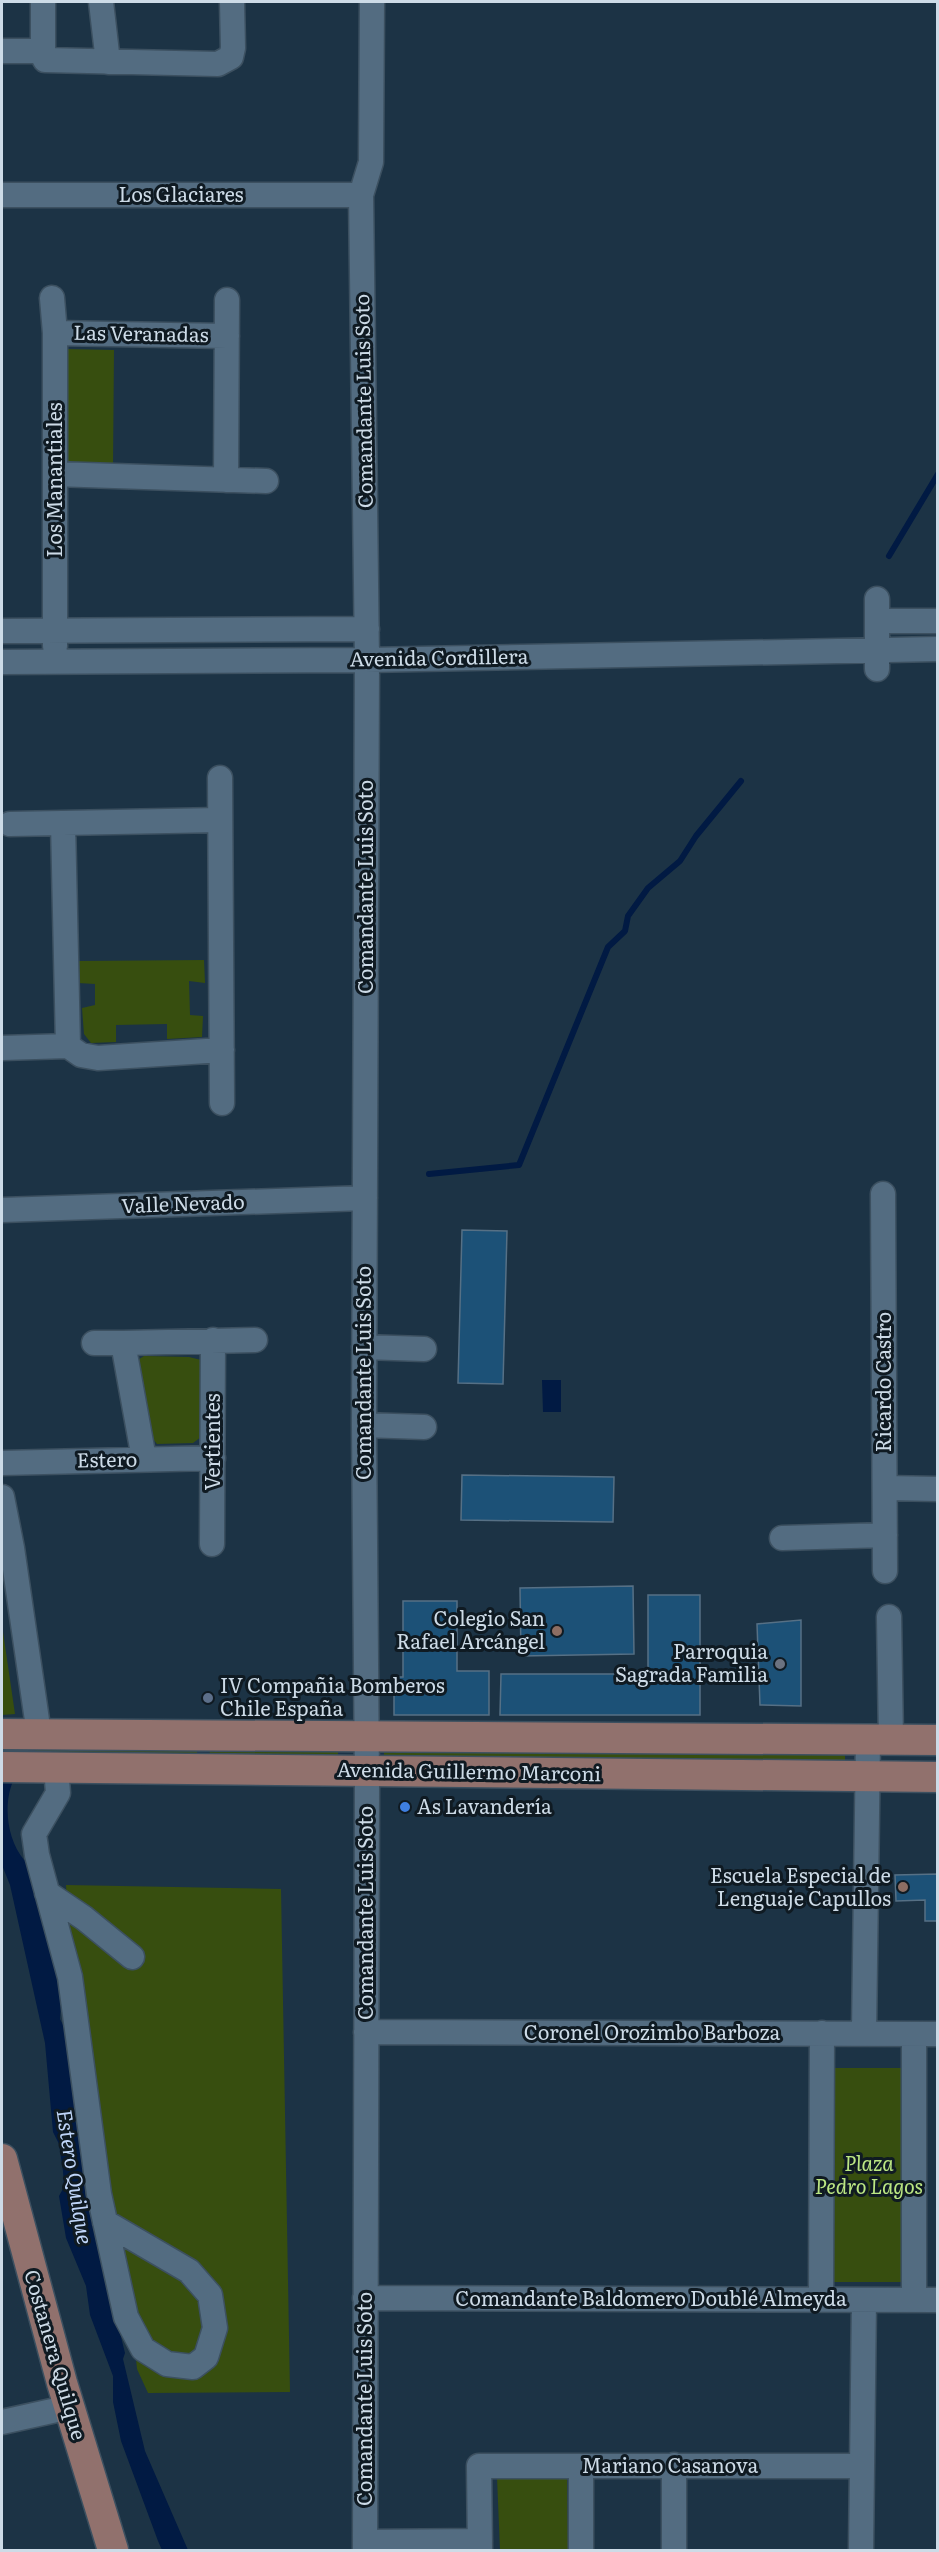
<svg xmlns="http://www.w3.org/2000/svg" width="939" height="2552" font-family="Literata,serif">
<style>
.green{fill:#374e0f}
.water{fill:#011a43}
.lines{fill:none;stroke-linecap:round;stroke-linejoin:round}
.stream{stroke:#011a43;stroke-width:6}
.building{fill:#1c5177;stroke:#567085;stroke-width:1.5}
.minor-casing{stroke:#3c5060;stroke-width:27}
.major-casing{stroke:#3c5060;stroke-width:33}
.minor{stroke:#536c81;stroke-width:24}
.major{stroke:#91716d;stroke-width:30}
.education-dot{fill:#8d6e63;stroke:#0f1a22;stroke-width:2}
.worship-dot{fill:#6b7280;stroke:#0f1a22;stroke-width:2}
.service-dot{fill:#5c6f8a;stroke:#0f1a22;stroke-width:2}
.shop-dot{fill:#3f7fe0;stroke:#0f1a22;stroke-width:2}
.labels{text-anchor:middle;stroke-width:6;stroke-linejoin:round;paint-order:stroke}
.street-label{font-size:20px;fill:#cddbe7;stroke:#0f1a22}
.poi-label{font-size:20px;fill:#cddbe7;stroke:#0f1a22;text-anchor:end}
.park-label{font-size:20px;font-style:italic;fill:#bce783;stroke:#0f1a22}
.water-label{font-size:21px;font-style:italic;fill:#bfd5f8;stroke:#0f1a22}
</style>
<rect width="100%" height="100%" fill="#1c3345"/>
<path class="green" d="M63,349L114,350L113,467H61Z
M204,960L205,983L189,981L190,1015L203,1016L202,1037L167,1039V1024L116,1025V1042L91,1043L84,1034L82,1008L95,1005V984L78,983L79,961Z
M144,1356L189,1357L201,1360V1437L193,1443L157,1444L149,1434L136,1361Z
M2,1625L15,1714L2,1715Z
M33,1744H197V1757H37Z
M209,1745H338V1756H210Z
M384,1745L845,1749V1761L384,1757Z
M66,1885L281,1889L290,2392L148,2393L137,2369L129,2286L109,2198L70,1949Z
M831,2068H908V2282H831Z
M497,2477L567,2478L568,2550H500Z"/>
<path class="water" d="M542,1380H561V1412H543Z
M2,1774L16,1775C2,1800 6,1838 24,1860L31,1859L66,1988L61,2003L60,2019L69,2037V2064L86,2185L85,2193L125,2353L123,2359L145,2451L188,2550H162L158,2541L121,2441L113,2402V2376L90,2315L86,2286L66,2238L59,2196L64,2187L63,2171L59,2144L53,2132L45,2043L10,1885L2,1865Z"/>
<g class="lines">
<path class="stream" d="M889,556L938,474
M429,1174L519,1165L608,947L625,931L628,916L648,888L680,861L696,836L741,781"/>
</g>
<path class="building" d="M462,1230L507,1231L503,1384L458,1383Z
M462,1475L614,1477L613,1522L461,1520Z
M633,1586L634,1654L521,1656L520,1588Z
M648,1595H700V1715H500L501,1674H648Z
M403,1601H457V1671H489V1715H394V1677H403Z
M801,1620V1706L760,1705L757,1624Z
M938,1874V1921H925V1900L896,1901L895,1875Z"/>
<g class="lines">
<g class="minor-casing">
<path id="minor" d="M43,2V56L45,60L218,64L231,57L233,48L232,2
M101,2L108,62
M2,51H42
M2,195H361
M52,298L55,333V646
M55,333L227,336
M55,474L266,481
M226,480L227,300
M877,621H938
M2,631L367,629
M2,662L367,660L938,649
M877,669V599
M220,778L222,1103
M10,824L220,820
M68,1046L81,1055L98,1058L222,1050
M2,1048L68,1046L63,823
M883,1194L885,1571
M2,1210L365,1198
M94,1343H123
M364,1347L424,1349
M364,1425L424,1427
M144,1459L123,1343L255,1340
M2,1463L213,1458
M885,1488L938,1489
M2,1497L12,1548L39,1734
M782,1538L885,1535
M212,1544L213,1340
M889,1617L891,1740
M56,1767L58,1793L34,1834L37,1855L70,1977L99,2194L126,2317L143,2349L167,2364L193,2367L206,2357L215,2328L210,2295L189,2271L105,2222
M47,1893L84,1918L132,1957
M366,2032L938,2034
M864,2033L868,1740
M365,2298L938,2300
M821,2299L822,2033
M914,2300V2034
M2,2422L70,2407
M581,2466V2550
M365,2542L480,2541
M365,2550L367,1782L364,1425L367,660L361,195L371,162L372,2
M480,2550L479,2466H861
M674,2550V2465
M861,2550L864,2300"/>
</g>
<g class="major-casing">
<path id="major" d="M2,1734L938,1740
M2,1767L938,1777
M2,2159L62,2383L113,2550"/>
</g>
<use href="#minor" class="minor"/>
<use href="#major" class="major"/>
</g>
<g class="education-dot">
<circle cx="557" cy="1631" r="6"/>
<circle cx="903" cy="1887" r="6"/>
</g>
<circle class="worship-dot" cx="780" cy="1664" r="6"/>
<circle class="service-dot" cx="208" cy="1698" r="6"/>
<circle class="shop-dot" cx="405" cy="1807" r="6"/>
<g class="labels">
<g class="street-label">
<text x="181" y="202">Los Glaciares</text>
<text transform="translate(141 334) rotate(1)" y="7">Las Veranadas</text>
<text transform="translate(364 401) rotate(-91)" y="7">Comandante Luis Soto</text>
<text transform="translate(55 480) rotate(-90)" y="7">Los Manantiales</text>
<text transform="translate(439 658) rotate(-1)" y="7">Avenida Cordillera</text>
<text transform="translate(366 887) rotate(-90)" y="7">Comandante Luis Soto</text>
<text transform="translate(183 1204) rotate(-2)" y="7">Valle Nevado</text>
<text transform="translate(364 1373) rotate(-90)" y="7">Comandante Luis Soto</text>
<text transform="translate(884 1382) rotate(-90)" y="7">Ricardo Castro</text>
<text transform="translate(213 1442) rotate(-90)" y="7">Vertientes</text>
<text transform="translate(107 1460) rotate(-1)" y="7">Estero</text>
<text transform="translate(469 1772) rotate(1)" y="7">Avenida Guillermo Marconi</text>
<text transform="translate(366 1913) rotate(-90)" y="7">Comandante Luis Soto</text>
<text x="652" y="2040">Coronel Orozimbo Barboza</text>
<text x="651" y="2306">Comandante Baldomero Doublé Almeyda</text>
<text transform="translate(55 2355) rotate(74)" y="7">Costanera Quilque</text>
<text transform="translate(365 2399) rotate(-90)" y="7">Comandante Luis Soto</text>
<text x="670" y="2473">Mariano Casanova</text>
</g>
<g class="poi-label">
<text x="545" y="1626">Colegio San<tspan x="545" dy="23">Rafael Arcángel</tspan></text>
<text x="768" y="1659">Parroquia<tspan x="768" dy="23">Sagrada Familia</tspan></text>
<text x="220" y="1693" text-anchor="start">IV Compañia Bomberos<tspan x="220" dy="23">Chile España</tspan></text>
<text x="417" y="1814" text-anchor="start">As Lavandería</text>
<text x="891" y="1883">Escuela Especial de<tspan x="891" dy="23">Lenguaje Capullos</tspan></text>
</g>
<g class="park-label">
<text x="869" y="2171">Plaza<tspan x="869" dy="23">Pedro Lagos</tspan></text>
</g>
<g class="water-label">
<text transform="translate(74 2177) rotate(81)" y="7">Estero Quilque</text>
</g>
</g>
<rect width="939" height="2552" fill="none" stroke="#cddbe7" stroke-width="6"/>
</svg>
